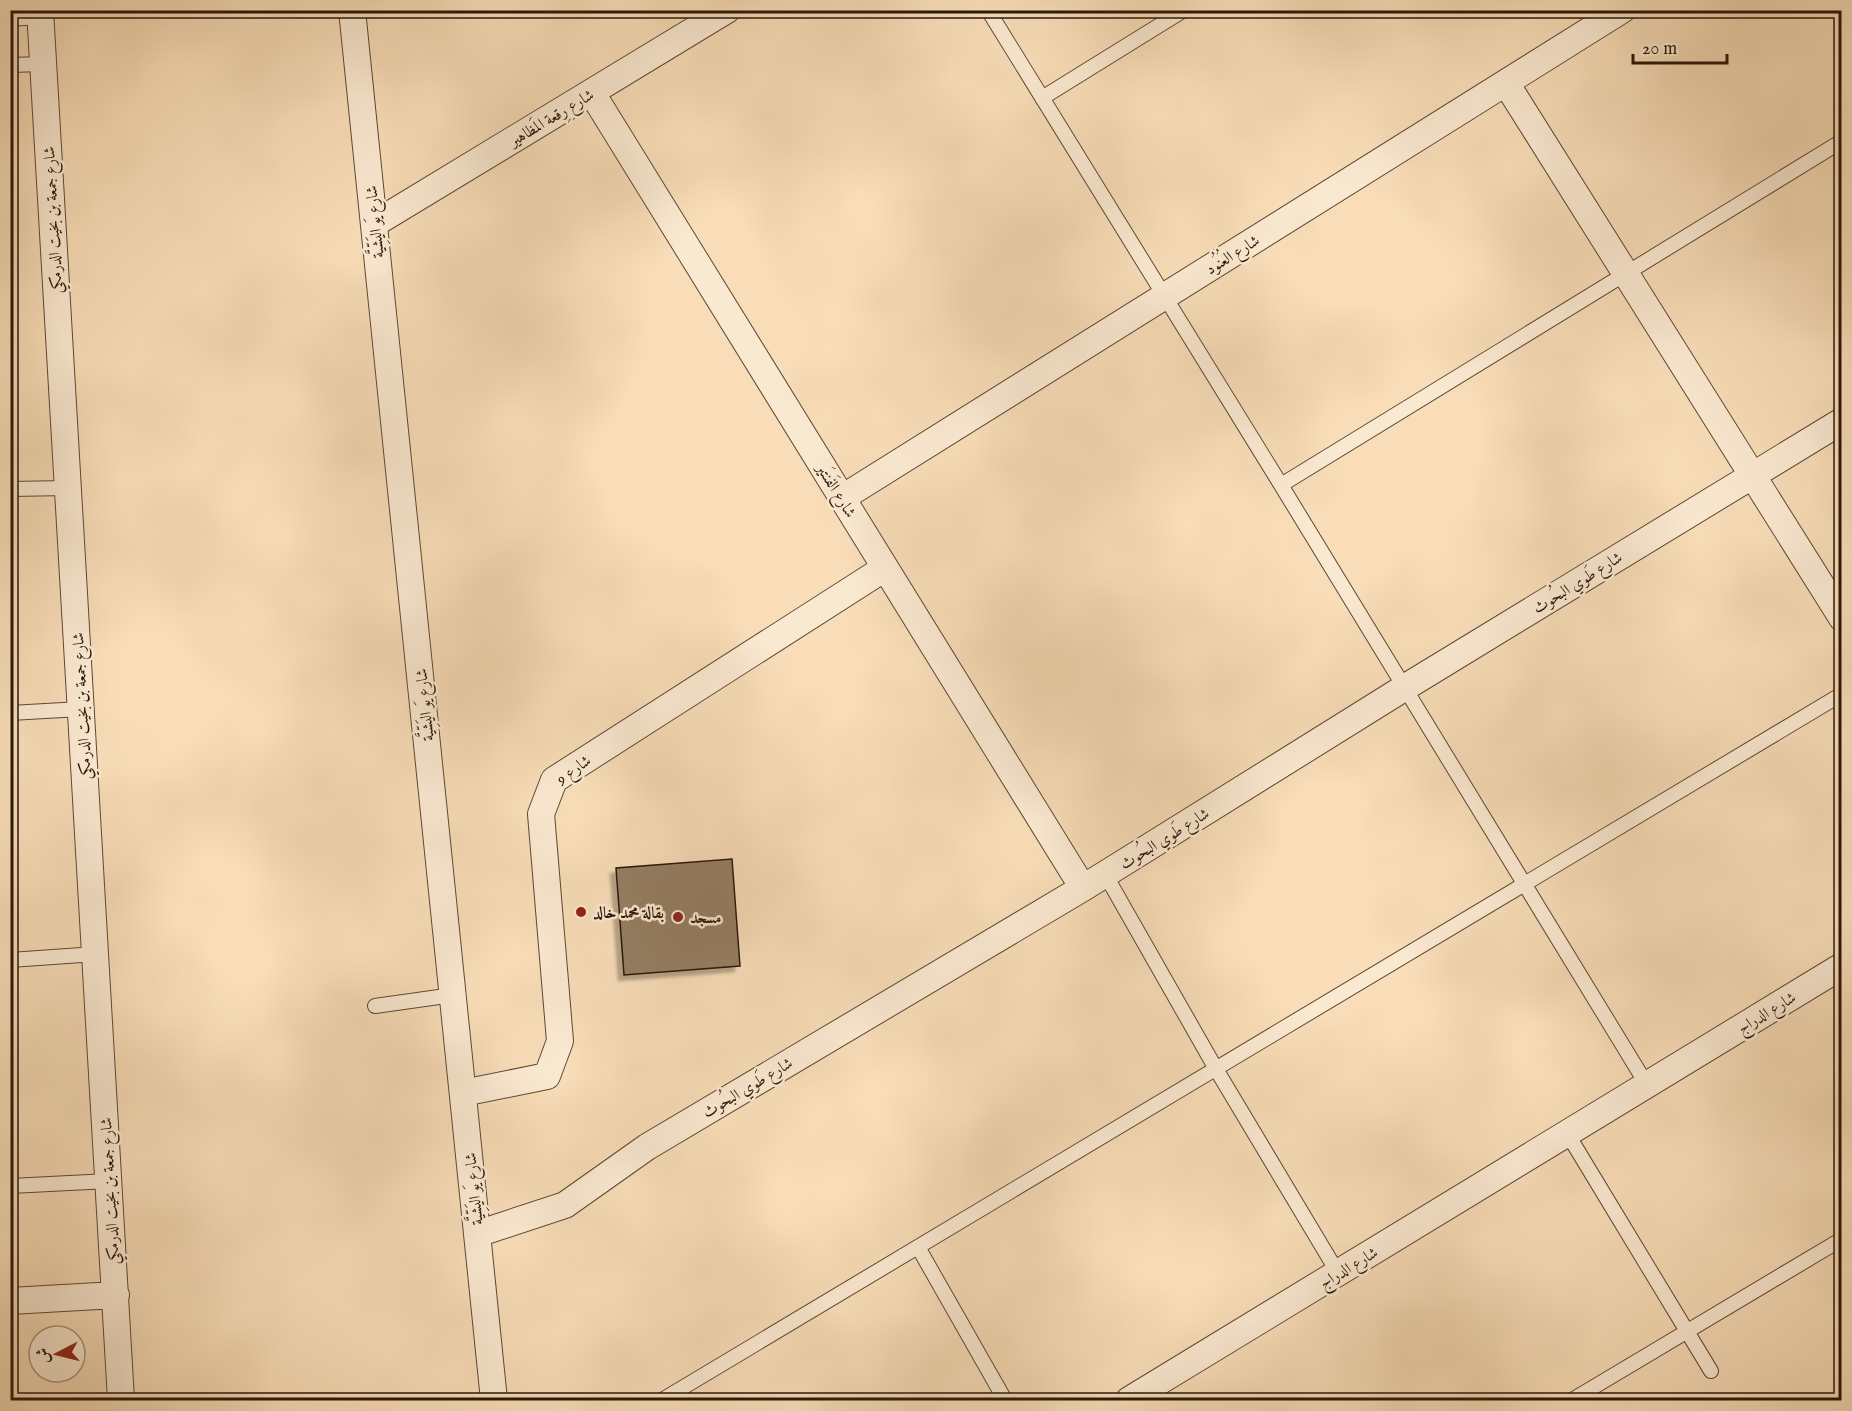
<svg xmlns="http://www.w3.org/2000/svg" width="1852" height="1411" font-family="'IM FELL English',Amiri,serif">
<style>
.building{fill:#957e64;stroke:#2a1708;stroke-width:1.5;filter:url(#shadow)}
.lines{fill:none;stroke-linecap:round;stroke-linejoin:round}
.service-casing{stroke:#5e4834;stroke-width:16}
.minor-casing{stroke:#5e4834;stroke-width:28}
.service{stroke:#fae9d1;stroke-width:14}
.minor{stroke:#fae9d1;stroke-width:26}
.poi-dot{fill:#8f2418;stroke:#fae9d1;stroke-width:2}
.labels{text-anchor:middle;stroke-width:5;stroke-linejoin:round;paint-order:stroke}
.street-label{font-size:16px;fill:#2a1708;stroke:#fae9d1}
.poi-label{font-size:16px;font-weight:bold;fill:#2a1708;stroke:#fae9d1;text-anchor:start}
</style>
<defs>
<filter id="shadow"><feDropShadow dx="-5.5" dy="5.5" stdDeviation="1.5" flood-color="#0004"/></filter>
</defs>
<rect width="100%" height="100%" fill="#f8ddb8"/>
<filter id="stains"><feTurbulence type="fractalNoise" baseFrequency=".00333" numOctaves="4"/><feColorMatrix values="0 0 0 0 .2 0 0 0 0 .09 0 0 0 0 .02 0 0 0 .5 -.17"/></filter>
<radialGradient id="worn" r=".72"><stop offset=".6" stop-color="#630" stop-opacity="0"/><stop offset="1" stop-color="#630" stop-opacity=".3"/></radialGradient>
<path class="building" d="M732,859L740,966L624,975L616,868Z"/>
<g class="lines">
<g class="service-casing">
<path id="service" d="M988,10L1281,485L1647,1085
M10,19L40,17
M10,65L43,64
M1042,98L1184,10
M1281,485L1842,141
M10,489L68,488
M10,713L81,709
M1105,874L1216,1069L1338,1273
M10,960L96,954
M375,1006L453,995
M1567,1133L1711,1371
M10,1186L109,1181
M918,1247L1005,1400
M662,1400L1842,694
M1572,1400L1842,1239"/>
</g>
<g class="minor-casing">
<path id="minor" d="M40,10L121,1400
M352,10L494,1400
M1506,83L1842,618
M592,93L1083,888
M374,224L727,10
M842,498L1622,10
M463,1093L547,1076L560,1041L541,814L554,780L885,568
M477,1234L565,1205L647,1147L1083,888L1404,688L1842,421
M10,1301L116,1295
M1129,1400L1842,966"/>
</g>
<use href="#service" class="service"/>
<use href="#minor" class="minor"/>
</g>
<g class="poi-dot">
<circle cx="581" cy="912" r="6"/>
<circle cx="678" cy="917" r="6"/>
</g>
<g class="labels">
<g class="street-label">
<text transform="translate(551 117) rotate(-31)" y="6">شارع رِقعة المَظاهير</text>
<text transform="translate(52 220) rotate(-93)" y="6">شارع جمعة بن بخيت الدرمكي</text>
<text transform="translate(374 222) rotate(-96)" y="6">شارع يَو اليَشِّيَّة</text>
<text transform="translate(1232 254) rotate(-32)" y="6">شارع العُنُود</text>
<text transform="translate(837 490) rotate(58)" y="6">شارع الفَنتَير</text>
<text transform="translate(1577 582) rotate(-32)" y="6">شارع طَوي البحُوث</text>
<text transform="translate(424 705) rotate(-96)" y="6">شارع يَو اليَشِّيَّة</text>
<text transform="translate(81 706) rotate(-93)" y="6">شارع جمعة بن بخيت الدرمكي</text>
<text transform="translate(573 769) rotate(-36)" y="6">شارع 9</text>
<text transform="translate(1164 838) rotate(-32)" y="6">شارع طَوي البحُوث</text>
<text transform="translate(1766 1012) rotate(-31)" y="6">شارع الدراج</text>
<text transform="translate(747 1087) rotate(-31)" y="6">شارع طَوي البحُوث</text>
<text transform="translate(473 1189) rotate(-96)" y="6">شارع يَو اليَشِّيَّة</text>
<text transform="translate(109 1191) rotate(-93)" y="6">شارع جمعة بن بخيت الدرمكي</text>
<text transform="translate(1348 1267) rotate(-31)" y="6">شارع الدراج</text>
</g>
<g class="poi-label">
<text x="593" y="918">بقالة محمد خالد</text>
<text x="690" y="923">مسجد</text>
</g>
</g>
<rect width="1852" height="1411" fill="none" stroke="#f8ddb8" stroke-width="36"/>
<rect x="12" y="12" width="1828" height="1387" fill="none" stroke="#2a1708" stroke-width="3"/>
<rect x="18" y="18" width="1816" height="1375" fill="none" stroke="#2a1708" stroke-width="1.5"/>
<g transform="translate(57 1354) rotate(263)"><circle r="28" fill="#fae9d1" stroke="#a79581" stroke-width="1.5"/>
<path d="M0-4.5L10 22L0 15L-10 22Z" fill="#8f2418"/>
<text y="-9" font-size="16" font-weight="bold" text-anchor="middle" fill="#2a1708">ش</text>
</g>
<path d="M1633 54v9h94v-9" fill="none" stroke="#2a1708" stroke-width="3"/>
<text x="1642" y="54" font-size="18" fill="#2a1708" stroke="#fae9d1" stroke-width="4.5" paint-order="stroke">20 m</text>
<rect width="100%" height="100%" filter="url(#stains)"/>
<rect width="100%" height="100%" fill="url(#worn)"/>
</svg>
